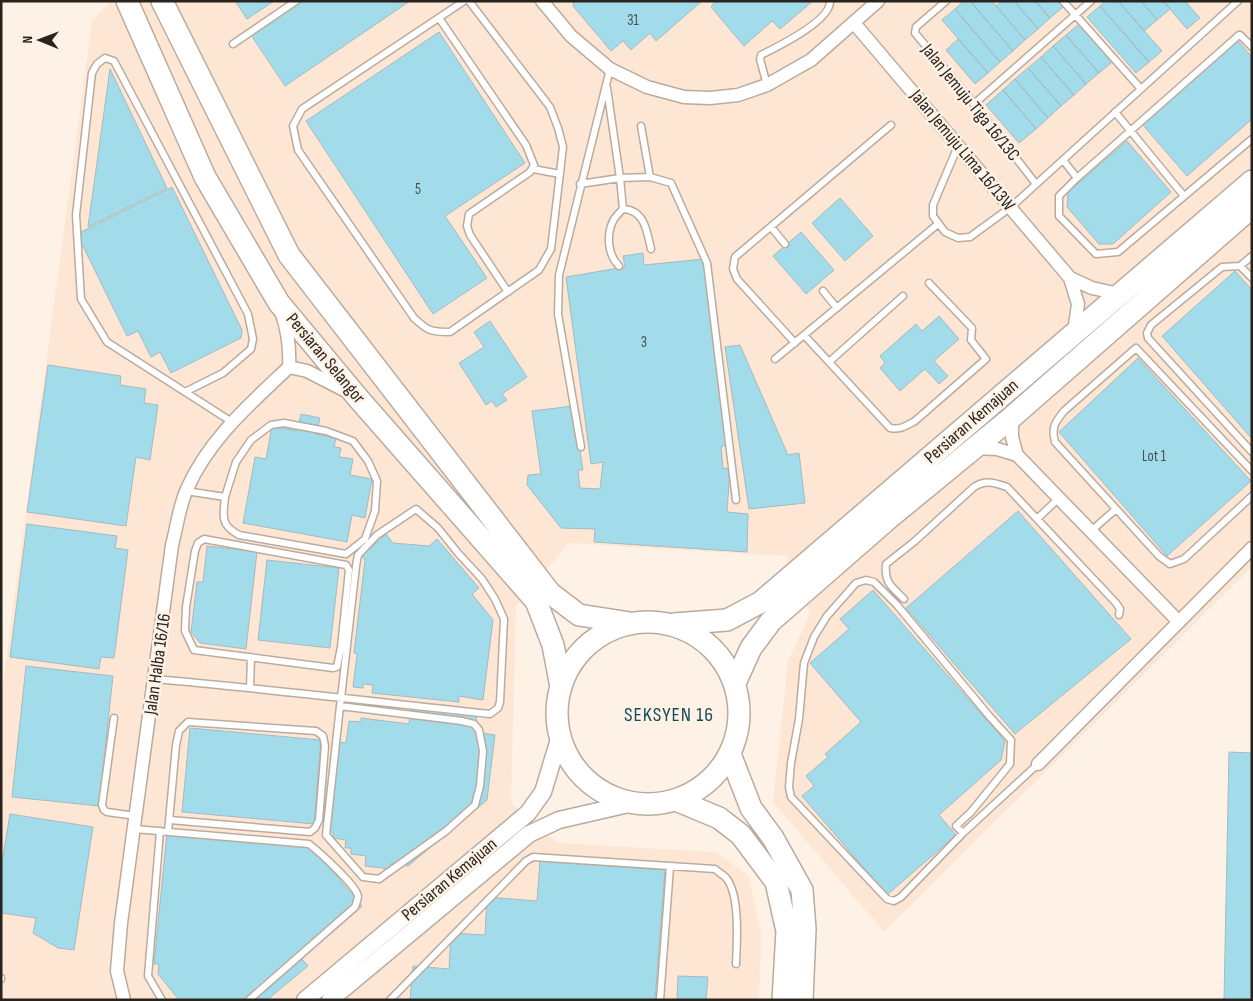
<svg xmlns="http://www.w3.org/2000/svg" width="1253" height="1001" font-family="'Sofia Sans Condensed',sans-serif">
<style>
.built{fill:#fde7d4}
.building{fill:#a2dbea;stroke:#a5bac0}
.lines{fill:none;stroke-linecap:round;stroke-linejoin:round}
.service-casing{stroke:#baab9e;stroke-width:9}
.minor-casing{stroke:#baab9e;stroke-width:15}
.tertiary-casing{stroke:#baab9e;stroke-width:19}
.primary-casing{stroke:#baab9e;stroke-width:24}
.service{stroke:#fff;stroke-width:6}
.minor{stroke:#fff;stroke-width:12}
.tertiary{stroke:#fff;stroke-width:16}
.primary{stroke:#fff;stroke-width:21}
.labels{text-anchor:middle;stroke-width:5;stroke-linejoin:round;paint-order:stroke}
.number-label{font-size:15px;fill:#475151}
.street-label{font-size:18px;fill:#29231e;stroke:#fef1e6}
.quarter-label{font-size:20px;letter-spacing:1px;fill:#144d59;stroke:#fef1e6}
</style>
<rect width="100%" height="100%" fill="#fef1e6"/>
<path class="built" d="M110,1H1252V567L884,932L773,802L788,661L810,614L786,556L569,543L516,606L511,803L558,843L716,852L749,876L761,934L759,1000H1V698L92,22Z"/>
<path class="building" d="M235,1H274L247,19Z
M301,1H410L285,86L251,35Z
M574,1H702L656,41L650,33L631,50L623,41L611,51L573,6Z
M813,1L780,29L772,21L744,46L711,7L716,1Z
M964,1H970L1013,51L1000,62L955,9Z
M970,1H992L1025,40L1013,51Z
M1002,1H1014L1038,29L1025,40L996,6Z
M1014,1H1035L1050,18L1038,29Z
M1035,1H1057L1063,7L1050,18Z
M1105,1H1118L1162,51L1149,62L1100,6Z
M1118,1H1141L1157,20L1144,31Z
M1141,1H1163L1170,9L1157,20Z
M1163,1H1185L1200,18L1187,29Z
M1100,6L1149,62L1136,73L1087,17Z
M955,9L1000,62L988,73L942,20Z
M1079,24L1112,62L1099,73L1066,35Z
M439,32L525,163L445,216L487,278L433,314L306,121Z
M1066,35L1099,73L1086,84L1053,46Z
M958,39L988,73L975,84L946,50Z
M1237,40L1252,57V119L1187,176L1142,124Z
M1053,46L1086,84L1074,95L1041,57Z
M1041,57L1074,95L1061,106L1028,68Z
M1028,68L1061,106L1048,118L1015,79Z
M110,69L167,188L88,227Z
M1015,79L1048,118L1036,129L1003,90Z
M1003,90L1036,129L1019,143L986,105Z
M1127,141L1171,192L1113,244H1099L1067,207L1068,192Z
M172,187L242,330L241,338L171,373L160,352L151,357L138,331L127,336L77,234Z
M840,198L873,236L845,261L812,223Z
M801,232L834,270L806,294L773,256Z
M643,253L644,265L703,259L727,445L721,447L723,468L730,469L727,512L748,514L747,552L594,542L595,529L561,528L527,485L528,475L541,474L532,411L573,406L583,470H578L580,488L600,489L603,462L591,464L566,277L625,267L623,256Z
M1235,271L1252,290V439L1162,336Z
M939,316L959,339L934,361L948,376L939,384L925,369L900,391L880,368L885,363L880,356L916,324L922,331Z
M490,321L527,377L502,394L507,400L496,407L492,401L486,405L459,363L484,347L474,332Z
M740,345L788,455L799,453L805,503L749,509L725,347Z
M1138,358L1251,481L1167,556L1059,432Z
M48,365L121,376L120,385L146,389L144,403L158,405L150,460L136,457L126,526L27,512Z
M301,414L320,418L316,434L336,438L334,447L341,448L339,457L353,459L350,475L372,479L365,518L352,515L347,542L243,523L255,457L266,459L272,426L297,431Z
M1018,511L1131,639L1015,734L906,608Z
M27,524L117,536L115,548L128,550L114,658L101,657L99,669L10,657Z
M386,534L393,543L429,546L437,539L479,588L472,594L493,620L483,700L459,696V702L372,693L373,685L363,684V688L353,687L357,654L354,653L365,560L362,556Z
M207,546L257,552L246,649L200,643L191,632L197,582H203Z
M267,560L339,568L330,648L258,640Z
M873,590L1005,741L1001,760L939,815L956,835L887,895L802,796L814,786L806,776L828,757L825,754L861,722L810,663L849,629L840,619Z
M26,666L113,676L99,806L12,797Z
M411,705L477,713L475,732L495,735L487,800L408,866L390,864V869L365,866L366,856L351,854V848H345L346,840L333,838V832H329L339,742L346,743L349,721L361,722V718L409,724Z
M190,728L321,740L314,824L182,812Z
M1229,752L1252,753V1000H1224Z
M10,814L93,827L74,950L58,948L33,933L36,918L1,913V869Z
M167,833L313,848L362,906L301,958L308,966L267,1000H179L158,974L159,964H154Z
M540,861L665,870L655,1000H410L413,966L449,969L451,933L485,935L487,897L537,901Z
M678,976L708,977L706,1000H677Z"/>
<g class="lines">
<g class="service-casing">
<path id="service" d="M464,1L302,109L293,126L298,150L414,318C428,331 430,332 450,332L539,270L551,249L563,147L558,128L550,107L469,1
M946,1L916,27L915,33L974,104L1036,184
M1063,1L1141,89
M439,18L526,145L534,165L530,172L469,214L467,226L470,235L508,292
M233,44L296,1
M1252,47L1240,35H1239L1077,178L1059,196V216L1096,254L1118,252L1252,139
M767,85L760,59L761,55C777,47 831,21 830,1
M607,88L620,178L623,209C645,210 647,232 651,249
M974,104L1091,1
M1115,112L1184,196
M641,126L650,177
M958,146L933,205V216L945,232L958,238L970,237L1011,207L1238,1
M1063,160L1077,178
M533,169L560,174
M580,184L620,178L650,177L671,183L707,263L736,500
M771,227L785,244
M619,266C608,255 606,236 613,221C615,217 620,212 623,209
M1240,266L1252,256
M1252,278L1240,266L1222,267L1151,325L1147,333L1148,338L1252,452
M823,291L837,308
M804,335L890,428C900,430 906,426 915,421L986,359L971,340L972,328L929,283
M795,343L737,279L733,269L735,257L891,125
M775,359L938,224
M829,362L903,296
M185,392L223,373L251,349L253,339L248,314L114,61L105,58L97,64L92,73L76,215L81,299L107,342L232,422
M581,447L558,314L559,275L610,69
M1252,471L1136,348L1064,411C1055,422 1051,428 1055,442L1159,556L1170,564L1184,559L1252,496
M186,491L225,497C223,516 220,525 239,535L346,554L365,539L375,511L377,481L368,461L353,441L326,431L284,423L271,425L251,440L236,462L225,497
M1037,519L1059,498
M1091,531L1116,509
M204,539L346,565L349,570L341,647L337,667L333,668L194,650L185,631L186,607L195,551L198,543Z
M904,599C892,587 884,583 886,564L915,541L974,487C986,479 995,483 1007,487L1116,603L1120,609L1119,615
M155,679C267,689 378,702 490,714L498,708L500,702L504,619L495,599L482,579L458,553L438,528L416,509L377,535L358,555L356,566L341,698L340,706
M250,688L251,657
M340,706L462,721L474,724L479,730L483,751L480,786L475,805L446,831L379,879L363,877L326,835Z
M114,718L102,805L104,810L107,812L136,816
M135,829L309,844C318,851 356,885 358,896C358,899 356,904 355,907L249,1000
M160,831L148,976L162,1000
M168,832L176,745L179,731L188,722L316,731L323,736L325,746L319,820L315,828L310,832L170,820
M963,833L956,826L971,812L1010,764L1011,740L990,717L897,605L874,582L866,580L856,583L827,616L814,637L804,663L799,719L791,763L789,787L791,797L887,899L894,901L901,897L963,833L1038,764
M1,979V978
M390,1000L526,861L533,857L715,869C718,872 724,875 727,879C740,897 737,942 736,964
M660,1000L670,867"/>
</g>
<g class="minor-casing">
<path id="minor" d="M542,1L571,36L610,69L647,87L684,97L710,98L738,95L767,85L811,60L878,1
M854,23L1070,278L1078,304L1074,332
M1070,278L1092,288L1119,294
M289,367L307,371L344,390
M1012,417V437L1017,455
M974,448L997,449L1017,455L1179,622
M1038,764L1252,548
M124,1000L117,971L121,923L172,545C177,527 179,506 187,489C209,439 250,404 289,367C290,348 288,332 282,314"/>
</g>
<g class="tertiary-casing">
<path id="tertiary" d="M305,1000L528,813L543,792L560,736
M330,1000L529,834L559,820L633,803"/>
</g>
<g class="primary-casing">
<path id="primary" d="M127,1L205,177L279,303L358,398L536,601L553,645L561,687
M162,1L289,255L550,593L579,615L630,623
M557 713a91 91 0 1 1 182 0a91 91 0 1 1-182 0Z
M674,624L727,620L761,602L1252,181
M735,683L751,648L771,621L889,518L1012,417L1252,207
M730,754L751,808L773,838L802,890L805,929L802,1000
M676,800L719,818L741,835L776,882L787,931L783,1000"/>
</g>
<use href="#service" class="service"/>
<use href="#minor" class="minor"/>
<use href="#tertiary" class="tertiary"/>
<use href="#primary" class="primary"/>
</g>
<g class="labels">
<g class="number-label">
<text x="633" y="25">31</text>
<text x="418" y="194">5</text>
<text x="644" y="347">3</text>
<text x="1154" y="461">Lot 1</text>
</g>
<g class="street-label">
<text transform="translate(971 102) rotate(51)" y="6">Jalan Jemuju Tiga 16/13C</text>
<text transform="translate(963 150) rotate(50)" y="6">Jalan Jemuju Lima 16/13W</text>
<text transform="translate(326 358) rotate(50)" y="6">Persiaran Selangor</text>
<text transform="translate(971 421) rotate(-41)" y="6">Persiaran Kemajuan</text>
<text transform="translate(157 664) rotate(-82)" y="6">Jalan Halba 16/16</text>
<text transform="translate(449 879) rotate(-40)" y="6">Persiaran Kemajuan</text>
</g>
<g class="quarter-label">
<text x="669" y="721">SEKSYEN 16</text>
</g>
</g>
<rect width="1253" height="1001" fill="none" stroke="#29231e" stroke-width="5"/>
<g transform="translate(40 40) rotate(271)" stroke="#fef1e6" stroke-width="4" paint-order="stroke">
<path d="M0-4L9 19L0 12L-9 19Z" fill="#29231e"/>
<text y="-8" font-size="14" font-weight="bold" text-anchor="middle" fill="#29231e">N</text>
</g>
</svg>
